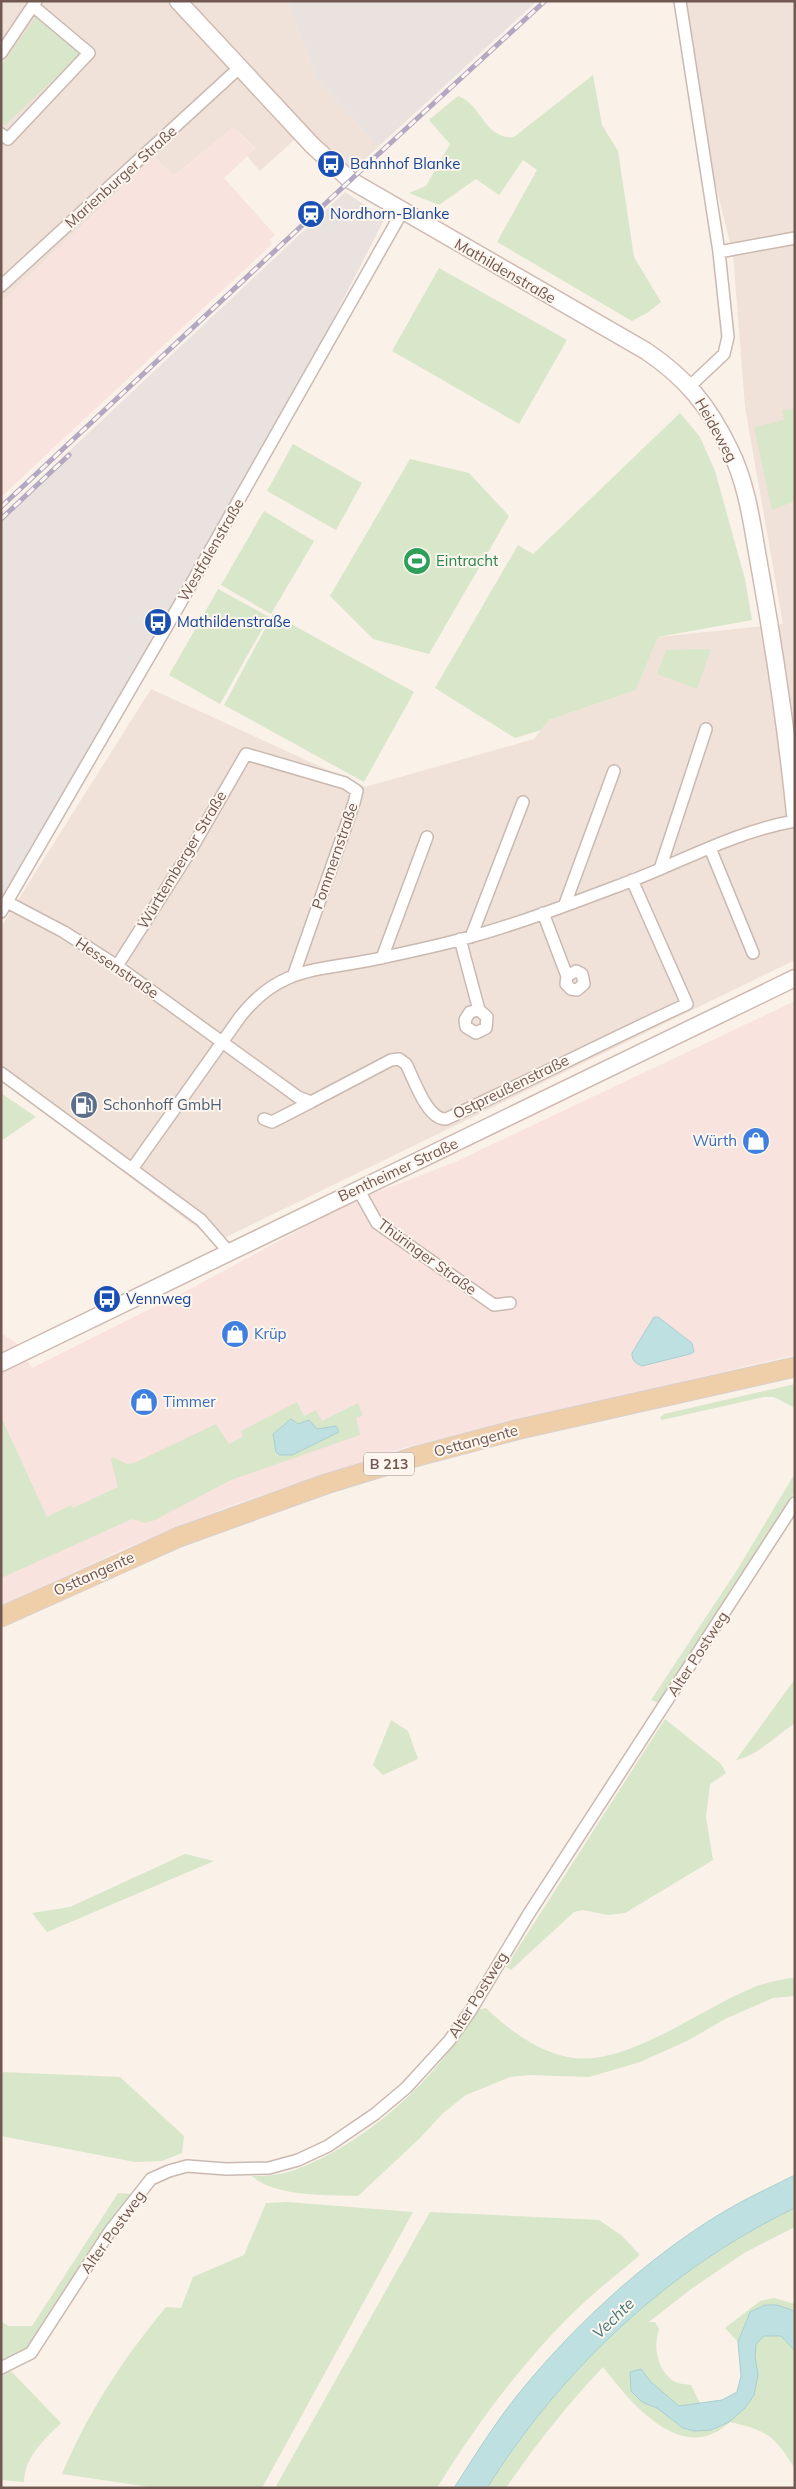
<svg xmlns="http://www.w3.org/2000/svg" width="796" height="2489" font-family="Mulish,sans-serif">
<style>
.residential{fill:#f0e2d8}
.commercial{fill:#f8e3de}
.industrial{fill:#e9e2de}
.green{fill:#d8e6c9}
.water{fill:#bfe0e1;stroke:#a7cfd1}
.lines{fill:none;stroke-linecap:round;stroke-linejoin:round}
.street-casing{stroke:#cab9b0;stroke-width:14}
.secondary-casing{stroke:#cebab1;stroke-width:19}
.primary-casing{stroke:#d7d0ce;stroke-width:21}
.street{stroke:#fff;stroke-width:11}
.secondary{stroke:#fff;stroke-width:16}
.primary{stroke:#efceaa;stroke-width:19}
.rail-casing{stroke:#b3a8c2;stroke-width:5}
.rail{stroke:#fdf6ef;stroke-width:3;stroke-dasharray:9;stroke-linecap:butt}
.labels{text-anchor:middle;stroke-width:4;stroke-linejoin:round;paint-order:stroke}
.shield{fill:#fdf6ef;stroke:#9b8780;stroke-width:1}
.shield-label{font-size:14px;font-weight:bold;fill:#715850}
.transit-label{font-size:15px;fill:#164399;stroke:#fdf6ef;text-anchor:start}
.street-label{font-size:15px;fill:#715850;stroke:#fdf6ef}
.leisure-label{font-size:15px;fill:#27864d;stroke:#fdf6ef;text-anchor:start}
.service-label{font-size:15px;fill:#4e5e75;stroke:#fdf6ef;text-anchor:start}
.shop-label{font-size:15px;fill:#366cbe;stroke:#fdf6ef;text-anchor:start}
.water-label{font-size:16px;font-style:italic;fill:#49777a;stroke:#fdf6ef}
</style>
<rect width="100%" height="100%" fill="#faf1e9"/>
<path class="residential" d="M1,1H287L317,80L378,147L353,171L307,128L260,171L247,156L255,148L233,127L174,176L154,157L1,303Z
M684,1H795V960L216,1242L1,1080V927L151,689L365,787L534,739L549,720L636,690L658,637L783,624L745,407L733,254L694,99Z"/>
<path class="commercial" d="M233,127L255,149L224,178L275,235L269,240L272,244L1,497V303L154,157L174,176Z
M795,1001V1355L404,1448L230,1506L124,1549L1,1606V1333L16,1343L32,1368L192,1288L347,1204L455,1162Z"/>
<path class="industrial" d="M287,1H537L378,147L317,80Z
M345,192L385,218L241,498L1,903V517L67,453Z"/>
<path class="green" d="M36,17L82,53L5,125L1,123V66Z
M593,75L602,125L618,151L634,257L661,302L647,313L632,321L497,242L537,170L523,160L499,195L476,179L439,205L409,193L426,186L450,144L429,120L458,96C482,104 484,140 514,137Z
M439,268L567,340L519,424L392,351Z
M795,409V501L772,510L754,427L784,420L782,410Z
M680,413L700,437L715,471L745,579L752,620L658,637L636,690L549,720L541,730L515,738L435,688L518,545L533,554Z
M293,444L362,483L336,530L267,491Z
M410,459L469,473L509,516L429,654L373,639L330,596Z
M264,511L314,541L271,614L221,585Z
M218,589L269,617L220,704L169,675Z
M273,614L414,692L364,782L224,705Z
M711,649L697,689L657,674L666,650Z
M1,1093L36,1117L1,1141Z
M795,1384V1408L774,1397H764L662,1420L660,1418L664,1414Z
M297,1402L304,1416L316,1410L322,1421L358,1403L363,1415L356,1418L360,1435L231,1480L155,1520L145,1523L132,1519L1,1578V1417L47,1517L71,1505L73,1508L118,1487L111,1460L113,1457L127,1464L134,1463L216,1424L229,1444L243,1437L241,1431Z
M795,1473V1492L659,1703L651,1700L739,1567Z
M795,1679V1723C776,1736 758,1755 736,1760Z
M665,1719L721,1764L726,1773L710,1784L706,1817L713,1860L625,1913L608,1915L583,1910L574,1912L511,1970L506,1967Z
M391,1720L408,1731L418,1759L383,1775L373,1765Z
M185,1854L214,1861L47,1932L32,1913L70,1907Z
M790,1978H795V1996L773,1998L727,2018L687,2041L640,2062L589,2077L529,2075L510,2077L466,2095L443,2113L420,2138L358,2196C329,2195 274,2197 252,2176C267,2176 283,2175 297,2169C354,2148 413,2099 449,2051C459,2038 468,2024 477,2010L486,2008C510,2031 541,2054 574,2058C628,2065 701,2009 750,1989C763,1983 776,1981 790,1978Z
M1,2072L120,2077L184,2136L182,2153L162,2161L135,2162L1,2136Z
M118,2193L132,2194L105,2227L27,2349L1,2361V2321L8,2326H32Z
M288,2202L413,2212L262,2488H156L62,2474C88,2412 123,2359 166,2307L181,2308L193,2277L244,2255L266,2203Z
M795,2208V2227L744,2253L691,2289L649,2322H655L659,2329C653,2347 657,2368 672,2380C676,2384 686,2384 691,2385L700,2403L679,2406L651,2382L641,2369L642,2402L657,2408L683,2428L711,2430L729,2421L745,2408L758,2375L755,2356L756,2344L764,2336H781L795,2351V2469C774,2435 768,2431 730,2422C682,2467 631,2403 603,2367C567,2405 536,2444 506,2488H487C561,2370 669,2268 795,2208Z
M430,2212L599,2220L621,2235L640,2255C620,2272 598,2289 579,2307C524,2360 477,2423 437,2488H275Z
M774,2298L795,2304V2311L792,2309L750,2312L738,2342L725,2328L760,2301Z
M11,2371L61,2423C44,2440 25,2456 24,2482L1,2480V2375Z"/>
<path class="water" d="M654,1317H658L692,1343L694,1352L690,1354L642,1366C635,1363 632,1361 632,1353Z
M291,1419L298,1424L309,1420L317,1429L336,1426L339,1432L292,1455H279L276,1452L273,1434Z
M795,2175V2208C669,2268 561,2370 487,2488H454C474,2457 493,2426 516,2397C574,2324 658,2247 741,2202C758,2193 777,2184 795,2175Z
M765,2305H777L795,2311V2351L781,2336H764L756,2344L755,2356L758,2375L754,2395L745,2408L729,2422L711,2430L694,2431L683,2428L657,2408L642,2402L631,2391L630,2372L641,2369L651,2382L679,2406L722,2400L737,2392L741,2376L738,2342L750,2312Z"/>
<g class="lines">
<g class="street-casing">
<path id="street" d="M680,1L719,252L728,337L724,354L690,386
M1,53L36,1
M1,134L8,139L89,53L33,6
M719,252L795,238
M1,286L239,68
M710,848L753,953
M660,869L706,729
M7,902L64,932L117,966L298,1097L311,1102L391,1060L399,1059L406,1064C414,1079 427,1120 446,1119C527,1082 606,1041 687,1004L632,880
M565,904L614,771
M1,912L181,602L402,212
M543,913L567,976L566,984L571,989L577,990L584,984L582,974L576,971L567,976
M471,937L523,802
M460,939L479,1010L487,1017L486,1028L476,1033L466,1027L465,1020L470,1012L479,1010
M382,958L427,837
M117,966L189,853L246,754L345,783L357,791L354,803L294,974
M1,1073L201,1220L229,1252
M264,1119L272,1122L311,1102
M132,1169L240,1017C283,962 324,972 385,957C413,951 442,945 470,937C524,922 578,901 631,881C685,860 737,831 795,821
M358,1189L377,1223L494,1305L510,1303
M1,2368L31,2353L110,2231L151,2179L169,2171L187,2166L226,2169L269,2168L298,2160L328,2146L375,2114L406,2088L449,2041L471,2010L528,1915L795,1503"/>
</g>
<g class="secondary-casing">
<path id="secondary" d="M178,1L312,145L350,180L646,351C686,378 709,406 730,450C749,488 753,533 761,575C775,654 787,734 795,814
M1,1363L795,978"/>
</g>
<g class="primary-casing">
<path id="primary" d="M1,1617L179,1537L326,1484L414,1457L520,1429L795,1367"/>
</g>
<use href="#street" class="street"/>
<use href="#secondary" class="secondary"/>
<use href="#primary" class="primary"/>
<g class="rail-casing">
<path id="rail" d="M1,507L372,160L545,1
M1,519L69,455"/>
</g>
<use href="#rail" class="rail"/>
</g>
<defs>
<g id="bus-disc" transform="scale(1.4375)"><circle r="9.5" fill="#1a4fb4" stroke="#fdf6ef"/><path d="M-5-6H5V4H4V6H2V4H-2V6H-4V4H-5ZM-3.5-4V0h7V-4ZM-3.5 1.2v1.5H-2V1.2ZM2 1.2v1.5H3.5V1.2Z" fill="#fff"/></g>
<g id="station-disc" transform="scale(1.4375)"><circle r="9.5" fill="#1a4fb4" stroke="#fdf6ef"/><path d="M-3-6H3Q5-6 5-4V2Q5 4 3 4L4.5 6H3L1.5 4h-3L-3 6H-4.5L-3 4Q-5 4-5 2V-4Q-5-6-3-6ZM-3.5-4v3h7v-3ZM-3.5 1v1.5H-2V1ZM2 1v1.5H3.5V1Z" fill="#fff"/></g>
<g id="stadium-disc" transform="scale(1.4375)"><circle r="9.5" fill="#2e9e5b" stroke="#fdf6ef"/><path d="M0-5a6.5 5 0 1 0 0 10a6.5 5 0 1 0 0-10ZM-3.5-1.8h7v3.6h-7Z" fill="#fff"/></g>
<g id="fuel-disc" transform="scale(1.4375)"><circle r="9.5" fill="#5c6f8a" stroke="#fdf6ef"/><path d="M-5.5-6h7V0h2V4h1.3V-2.5L3-4.5l.8-.8L6-3V5H2.5V1h-1V6h-7ZM-4.2-4.7v3.2H.2V-4.7Z" fill="#fff"/></g>
<g id="shop-disc" transform="scale(1.4375)"><circle r="9.5" fill="#3f7fe0" stroke="#fdf6ef"/><path d="M-5-2.5h2.3a2.7 3.5 0 0 1 5.4 0H5L5.5 6h-11ZM-1.5-2.5h3a1.5 2.3 0 0 0-3 0Z" fill="#fff"/></g>
</defs>
<g fill-rule="evenodd">
<use href="#bus-disc" x="331" y="164"/>
<use href="#station-disc" x="311" y="214"/>
<use href="#stadium-disc" x="417" y="561"/>
<use href="#bus-disc" x="158" y="622"/>
<use href="#fuel-disc" x="84" y="1105"/>
<use href="#shop-disc" x="756" y="1141"/>
<use href="#bus-disc" x="107" y="1299"/>
<use href="#shop-disc" x="235" y="1334"/>
<use href="#shop-disc" x="144" y="1402"/>
</g>
<g class="labels">
<rect class="shield" x="364" y="1452.5" width="50" height="23" rx="4"/>
<g class="shield-label">
<text x="389" y="1469">B 213</text>
</g>
<g class="transit-label">
<text x="350" y="169">Bahnhof Blanke</text>
<text x="330" y="219">Nordhorn-Blanke</text>
<text x="177" y="627">Mathildenstraße</text>
<text x="126" y="1304">Vennweg</text>
</g>
<g class="street-label">
<text transform="translate(121 177) rotate(-42)" y="5">Marienburger Straße</text>
<text transform="translate(505 271) rotate(30)" y="5">Mathildenstraße</text>
<text transform="translate(716 430) rotate(61)" y="5">Heideweg</text>
<text transform="translate(211 550) rotate(-60)" y="5">Westfalenstraße</text>
<text transform="translate(335 856) rotate(-71)" y="5">Pommernstraße</text>
<text transform="translate(182 860) rotate(-59)" y="5">Württemberger Straße</text>
<text transform="translate(117 968) rotate(34)" y="5">Hessenstraße</text>
<text transform="translate(511 1087) rotate(-26)" y="5">Ostpreußenstraße</text>
<text transform="translate(398 1170) rotate(-25)" y="5">Bentheimer Straße</text>
<text transform="translate(427 1257) rotate(36)" y="5">Thüringer Straße</text>
<text transform="translate(476 1441) rotate(-15)" y="5">Osttangente</text>
<text transform="translate(94 1574) rotate(-24)" y="5">Osttangente</text>
<text transform="translate(698 1654) rotate(-57)" y="5">Alter Postweg</text>
<text transform="translate(478 1995) rotate(-58)" y="5">Alter Postweg</text>
<text transform="translate(113 2232) rotate(-54)" y="5">Alter Postweg</text>
</g>
<g class="leisure-label">
<text x="436" y="566">Eintracht</text>
</g>
<g class="service-label">
<text x="103" y="1110">Schonhoff GmbH</text>
</g>
<g class="shop-label">
<text x="737" y="1146" text-anchor="end">Würth</text>
<text x="254" y="1339">Krüp</text>
<text x="163" y="1407">Timmer</text>
</g>
<g class="water-label">
<text transform="translate(613 2318) rotate(-44)" y="6">Vechte</text>
</g>
</g>
<rect width="796" height="2489" fill="none" stroke="#715850" stroke-width="5"/>
</svg>
